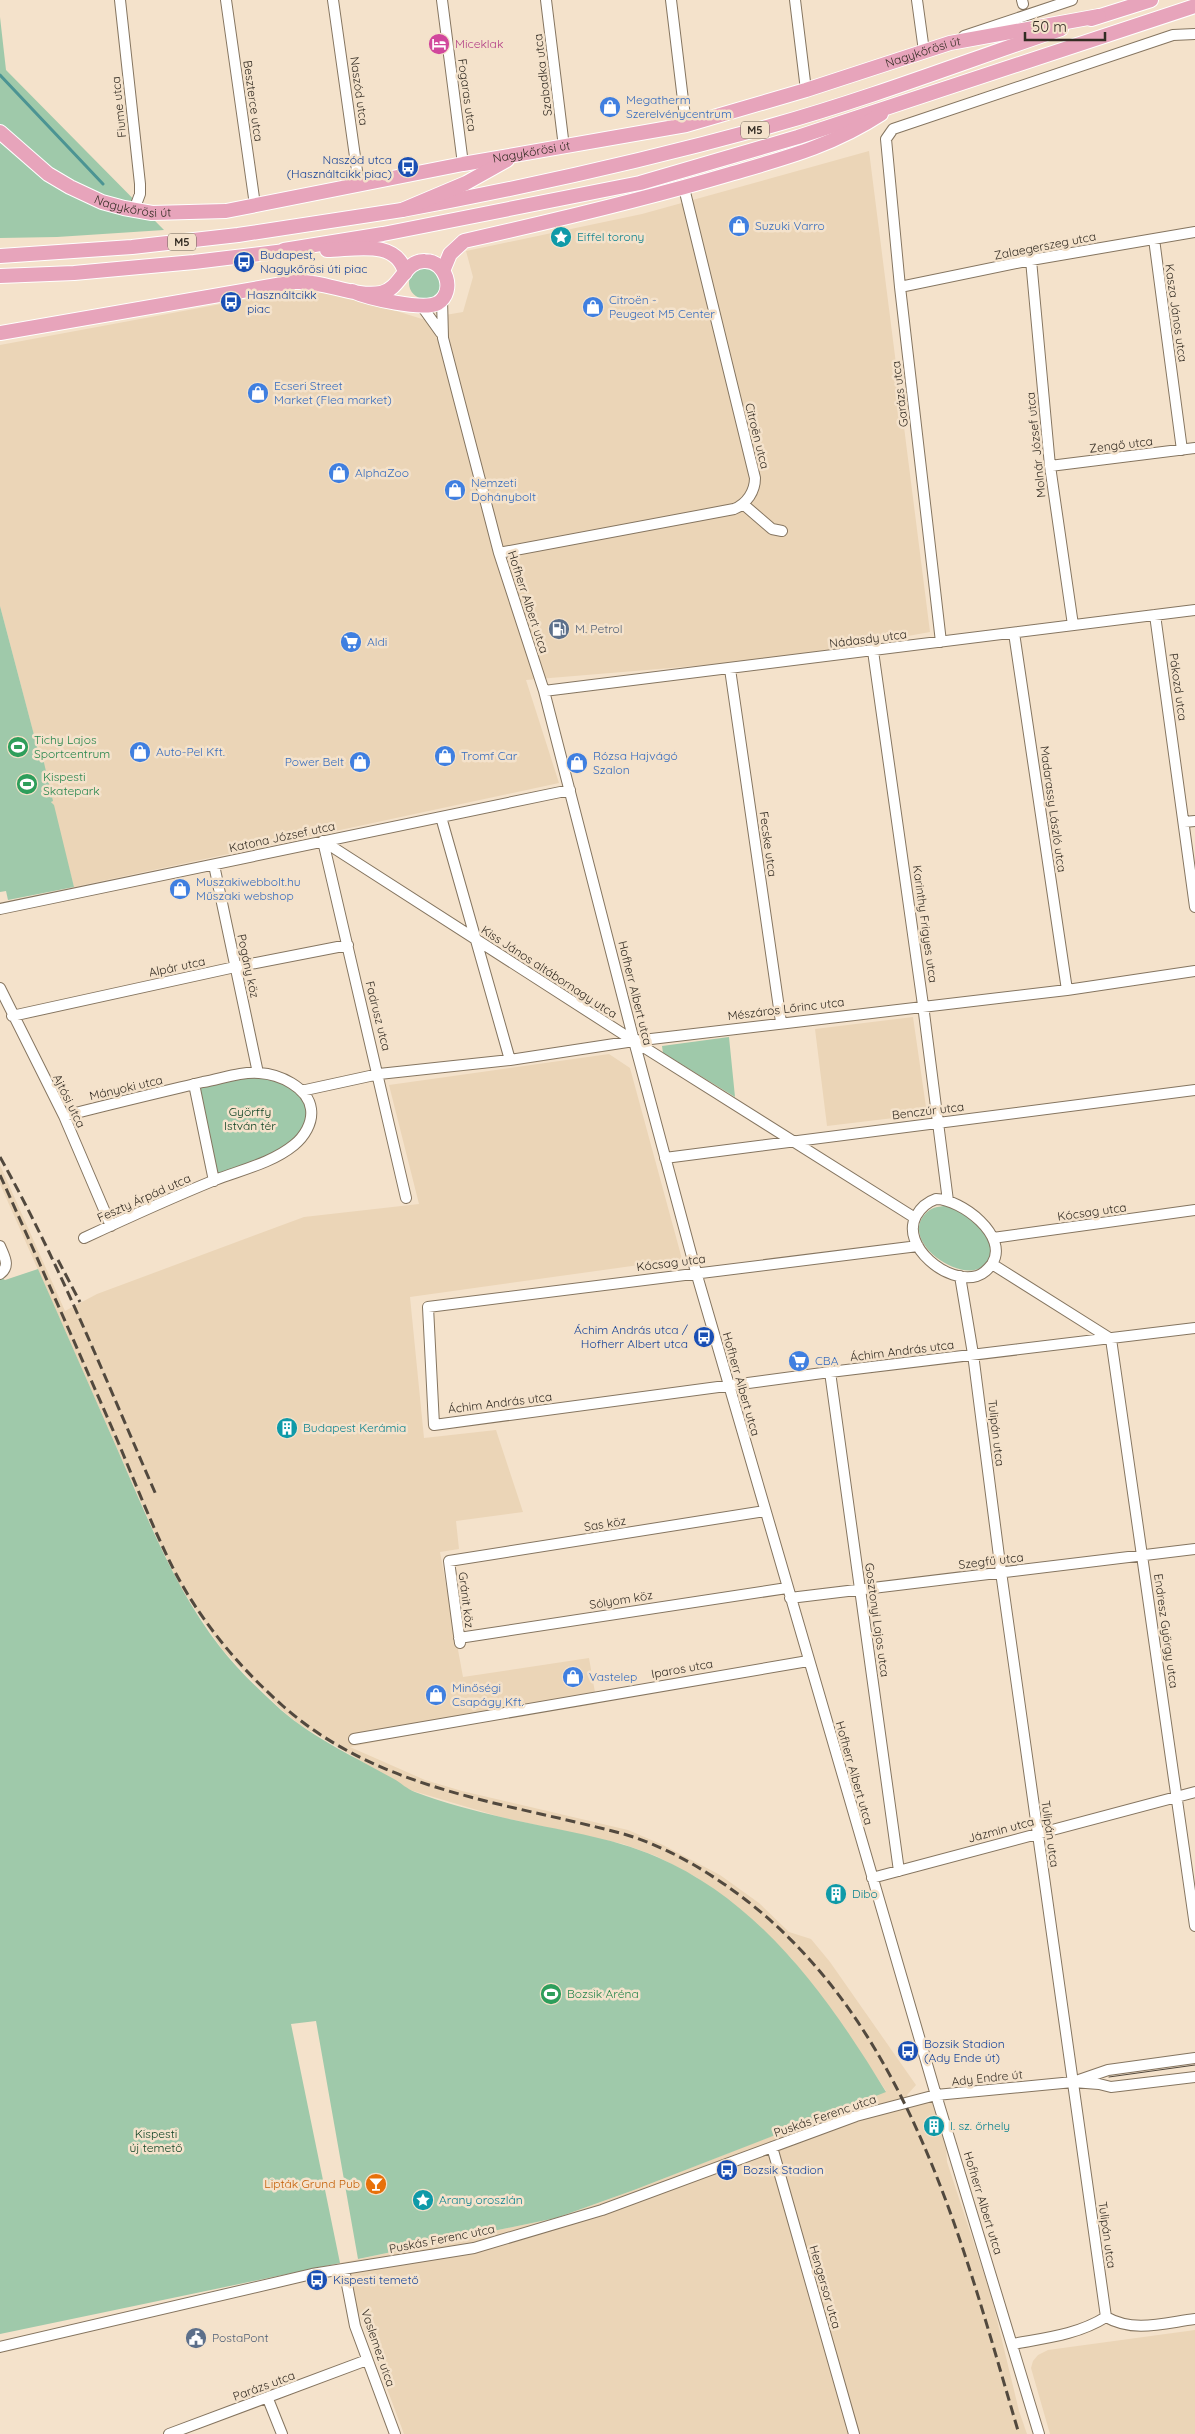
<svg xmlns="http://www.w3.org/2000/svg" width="1195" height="2434" font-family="Quicksand,sans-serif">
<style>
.built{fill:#ebd5b7}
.green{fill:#9fc9aa}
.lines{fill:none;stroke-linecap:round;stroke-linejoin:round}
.stream{stroke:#4c9493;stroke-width:3}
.minor-casing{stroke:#857560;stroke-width:12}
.major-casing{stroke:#fff;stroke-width:16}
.minor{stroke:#fff;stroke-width:10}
.major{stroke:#e7a4bb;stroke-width:14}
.tram{stroke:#52493e;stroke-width:1}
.rail{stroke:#52493e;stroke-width:3;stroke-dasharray:10 5;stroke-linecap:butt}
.labels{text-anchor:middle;stroke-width:5;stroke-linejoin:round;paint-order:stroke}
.shield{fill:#f4e2cb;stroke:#6d6355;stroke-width:1}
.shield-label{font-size:11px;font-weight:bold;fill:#332c23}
.hotel-label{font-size:12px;fill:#b23c85;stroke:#f4e2cb;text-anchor:start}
.street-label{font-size:12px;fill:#332c23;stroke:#f4e2cb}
.shop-label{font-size:12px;fill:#366cbe;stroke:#f4e2cb;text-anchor:start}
.transit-label{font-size:12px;fill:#164399;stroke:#f4e2cb;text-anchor:start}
.culture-label{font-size:12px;fill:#0d838f;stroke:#f4e2cb;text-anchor:start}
.service-label{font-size:12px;fill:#4e5e75;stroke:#f4e2cb;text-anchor:start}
.leisure-label{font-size:12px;fill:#27864d;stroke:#f4e2cb;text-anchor:start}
.park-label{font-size:12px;fill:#0f4324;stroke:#f4e2cb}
.food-label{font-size:12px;fill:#c56008;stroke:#f4e2cb;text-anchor:end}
</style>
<rect width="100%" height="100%" fill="#f4e2cb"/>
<path class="built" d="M869,151L930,632L780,659L526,680L559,783L74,887L0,606V345L308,288L339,293L422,319L463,312L473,277L466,251L642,214Z
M913,1017L927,1114L827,1126L815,1029Z
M609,1054L630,1068L682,1259L410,1297L424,1438L496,1430L523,1512L456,1521L459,1549L440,1552L463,1677L589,1658L597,1704L471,1723L350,1747L425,1780L462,1791L628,1830L663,1845L720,1875L759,1903L789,1932L811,1939L830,1962L916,2085L907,2095L912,2103L931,2100L946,2145L947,2162L991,2295L1019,2411L1027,2434H404L340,2263L556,2218L634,2190L886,2091L834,2013L791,1958L748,1916L696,1877L656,1856L623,1844L504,1818L410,1790L299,1724L282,1710L249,1677L222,1649L180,1586L156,1536L0,1184V1165L65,1311L97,1294L304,1217L419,1204L389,1085Z
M1195,2330V2434H1050L1031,2368L1033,2361L1038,2355L1048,2350Z"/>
<path class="green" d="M0,17L6,70L164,230L57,237L0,238Z
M409 283a16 16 0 1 1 32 0a16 16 0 1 1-32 0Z
M0,606L38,750H41L53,801L51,802L54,805L74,887L8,900L6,891L0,892Z
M729,1037L735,1097L663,1053L662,1046Z
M253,1073L292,1084L311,1109L296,1143L214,1181L194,1084Z
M944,1206C962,1208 992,1230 991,1250C986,1298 902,1251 922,1218C928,1209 934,1207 944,1206Z
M38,1269C65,1330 92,1391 119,1453C148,1519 175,1589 220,1647C237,1669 260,1691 281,1710C315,1739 355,1757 394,1779C401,1783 407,1789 415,1792C444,1803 475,1811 505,1818C556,1830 609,1836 657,1857C761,1902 829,1998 886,2092L634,2190L556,2218L358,2259L316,2021L291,2024L340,2263L0,2334V1277L5,1280Z"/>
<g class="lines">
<path class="stream" d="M0,75L103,184"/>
<g class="minor-casing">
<path id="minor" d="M120,0L140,184V194L134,210
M226,0L255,205
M333,0L359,185
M442,0L463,164
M546,0L564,147
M671,0L686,125
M795,0L806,90
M917,0L924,51
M1022,0L1023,4
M964,36L1072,0
M1154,239L1182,450
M1031,260L1050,466L1073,625
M900,287L1031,260L1195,232
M442,299L443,338L499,553L544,691L634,1041L696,1272L936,2095L1039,2434
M421,305L441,333
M1050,466L1195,448
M743,504L772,529L782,531
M499,553L734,509C747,504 755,491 755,478L684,188
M1155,615L1195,907
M1014,633L1067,990
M941,642L900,287L886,139L893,129L1173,35L1195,34
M873,651L923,1005L948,1201
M730,669L781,1022
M544,691L1195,610
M441,817L510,1060
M1184,822L1195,821
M323,841L634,1041L915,1218
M323,841L406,1198
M214,865L258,1073
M0,909L570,790
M0,988L64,1116L111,1226
M12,1016L235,967L348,945
M194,1084L214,1181
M301,1091L379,1074L510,1060L634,1041L1067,990L1195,971
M64,1116C110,1104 157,1093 203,1082C221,1079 241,1071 259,1073C279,1074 308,1087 311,1109C313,1123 304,1137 294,1145C272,1163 241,1170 215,1180C171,1198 127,1218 84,1238
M665,1158L1195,1090
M936,1199C961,1199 1010,1236 992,1264C988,1269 984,1274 977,1276C948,1285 900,1246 916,1216C921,1207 927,1202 936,1199Z
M993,1238L1195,1210
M0,1246C4,1256 11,1266 0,1274
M918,1246L428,1307L434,1425L830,1372L1195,1328
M992,1264L1111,1339L1195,1926
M960,1276L973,1354L1001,1572L1106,2317
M830,1372L899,1871
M790,1598L1195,1549
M459,1638L787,1588
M460,1643L449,1561L765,1511
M354,1739L808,1661
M872,1878L1195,1792
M1079,2080L1108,2070L1195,2058
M772,2147L854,2434
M344,2269L355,2326L395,2434
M1106,2317C1134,2333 1164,2323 1195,2319
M1013,2344C1045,2338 1077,2335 1106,2317
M0,2347L312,2274L474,2248L602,2210L856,2116L936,2095L1073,2082L1099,2084L1111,2087L1195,2077
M268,2399L282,2434
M169,2434L367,2360"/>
</g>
<g class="major-casing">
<g id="major">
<path d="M1091,19L1151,0"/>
<path id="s1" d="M0,132L48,174L70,187L102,202L124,208L152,213L226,211L463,164L686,125L806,90L950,43L1099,16"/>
<path d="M402,210C528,187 651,159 774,125C871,98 966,61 1061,29"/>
<path d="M284,250L383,234L640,183L798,137L1195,6"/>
<path d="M327,250C353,250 397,238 405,273"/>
<path d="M0,256L132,247L238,235L402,210L466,183L507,160"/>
<path d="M443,271L450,254L464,241C553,221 642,200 730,174C785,158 832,146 881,114"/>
<path d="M0,276L74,273L194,262L293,250"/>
<path d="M0,333L294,282C324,280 354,298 381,293C401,289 404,260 425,261C446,261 456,291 438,303C423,311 368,298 352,291"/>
</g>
</g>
<use href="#minor" class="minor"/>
<use href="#major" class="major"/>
<path class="tram" d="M1109,2077L1195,2065"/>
<path class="rail" d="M0,1157C61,1266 107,1383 157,1497
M0,1175C37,1257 73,1339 109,1421C131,1471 150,1523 175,1572C202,1623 240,1668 283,1706C378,1790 503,1802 620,1833C664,1845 706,1870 742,1897C910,2025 962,2242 1019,2434
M58,1260L80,1302"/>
</g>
<defs>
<g id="hotel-disc" transform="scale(1.125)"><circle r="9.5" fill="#d1479c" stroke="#f4e2cb"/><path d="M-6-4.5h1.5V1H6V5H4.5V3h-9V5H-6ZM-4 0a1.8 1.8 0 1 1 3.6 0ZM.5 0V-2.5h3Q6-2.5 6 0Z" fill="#fff"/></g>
<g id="shop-disc" transform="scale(1.125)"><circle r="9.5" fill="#3f7fe0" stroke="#f4e2cb"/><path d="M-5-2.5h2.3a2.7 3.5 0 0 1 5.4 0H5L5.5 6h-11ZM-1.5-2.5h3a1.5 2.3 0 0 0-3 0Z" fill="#fff"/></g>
<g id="bus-disc" transform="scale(1.125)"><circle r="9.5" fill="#1a4fb4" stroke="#f4e2cb"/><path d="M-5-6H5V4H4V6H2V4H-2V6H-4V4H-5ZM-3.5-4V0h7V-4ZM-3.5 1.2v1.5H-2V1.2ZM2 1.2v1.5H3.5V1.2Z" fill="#fff"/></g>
<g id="sight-disc" transform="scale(1.125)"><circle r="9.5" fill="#0f9aa8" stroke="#f4e2cb"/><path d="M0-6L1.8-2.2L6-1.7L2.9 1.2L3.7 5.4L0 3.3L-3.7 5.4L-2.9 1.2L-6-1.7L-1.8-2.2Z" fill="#fff"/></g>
<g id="fuel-disc" transform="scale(1.125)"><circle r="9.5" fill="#5c6f8a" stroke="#f4e2cb"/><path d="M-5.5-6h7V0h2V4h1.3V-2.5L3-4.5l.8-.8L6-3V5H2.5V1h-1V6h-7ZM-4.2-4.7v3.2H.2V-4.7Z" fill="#fff"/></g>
<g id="supermarket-disc" transform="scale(1.125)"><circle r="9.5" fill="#3f7fe0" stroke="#f4e2cb"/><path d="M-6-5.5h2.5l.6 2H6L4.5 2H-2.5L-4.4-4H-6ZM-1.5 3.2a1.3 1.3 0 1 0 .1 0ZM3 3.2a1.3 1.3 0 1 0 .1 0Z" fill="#fff"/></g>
<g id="stadium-disc" transform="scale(1.125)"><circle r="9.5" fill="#2e9e5b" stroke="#f4e2cb"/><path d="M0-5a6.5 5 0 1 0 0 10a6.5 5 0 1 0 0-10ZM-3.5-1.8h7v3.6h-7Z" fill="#fff"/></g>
<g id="building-disc" transform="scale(1.125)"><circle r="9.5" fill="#0f9aa8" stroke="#f4e2cb"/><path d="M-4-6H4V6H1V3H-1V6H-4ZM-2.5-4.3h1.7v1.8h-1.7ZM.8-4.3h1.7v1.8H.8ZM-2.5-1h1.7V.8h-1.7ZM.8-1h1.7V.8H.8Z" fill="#fff"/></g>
<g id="bar-disc" transform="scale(1.125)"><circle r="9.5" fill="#e8710a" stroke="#f4e2cb"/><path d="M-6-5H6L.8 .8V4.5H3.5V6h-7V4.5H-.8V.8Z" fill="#fff"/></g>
<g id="civic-disc" transform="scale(1.125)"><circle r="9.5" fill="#5c6f8a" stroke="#f4e2cb"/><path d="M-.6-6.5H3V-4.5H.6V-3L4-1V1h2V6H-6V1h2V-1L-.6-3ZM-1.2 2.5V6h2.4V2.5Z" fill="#fff"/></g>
</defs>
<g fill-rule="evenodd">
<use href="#hotel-disc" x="439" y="44"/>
<use href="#shop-disc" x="610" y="107"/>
<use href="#bus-disc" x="408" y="167"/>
<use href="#shop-disc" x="739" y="226"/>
<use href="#sight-disc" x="561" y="237"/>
<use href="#bus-disc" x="244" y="262"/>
<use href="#bus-disc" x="231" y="302"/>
<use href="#shop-disc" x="593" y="307"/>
<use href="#shop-disc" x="258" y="393"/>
<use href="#shop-disc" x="339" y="473"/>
<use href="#shop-disc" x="455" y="490"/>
<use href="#fuel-disc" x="559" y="629"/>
<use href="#supermarket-disc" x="351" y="642"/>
<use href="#stadium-disc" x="18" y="747"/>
<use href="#shop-disc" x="140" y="752"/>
<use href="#shop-disc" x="445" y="756"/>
<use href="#shop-disc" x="360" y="762"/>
<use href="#shop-disc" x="577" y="763"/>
<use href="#stadium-disc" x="27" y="784"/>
<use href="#shop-disc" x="180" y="889"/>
<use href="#bus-disc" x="704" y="1337"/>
<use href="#supermarket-disc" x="799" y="1361"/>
<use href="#building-disc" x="287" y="1428"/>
<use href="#shop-disc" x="573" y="1677"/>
<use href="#shop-disc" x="436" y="1695"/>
<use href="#building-disc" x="836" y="1894"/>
<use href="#stadium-disc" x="551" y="1994"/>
<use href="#bus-disc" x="908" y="2051"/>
<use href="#building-disc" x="934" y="2126"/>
<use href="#bus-disc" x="727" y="2170"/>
<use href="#bar-disc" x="376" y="2184"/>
<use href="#sight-disc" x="423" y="2200"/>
<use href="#bus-disc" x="317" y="2280"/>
<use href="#civic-disc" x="196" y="2338"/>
</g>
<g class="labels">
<g class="shield">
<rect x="741" y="121.5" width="28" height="17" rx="4"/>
<rect x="168" y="233.5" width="28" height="17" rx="4"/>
</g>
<g class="shield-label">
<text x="755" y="134">M5</text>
<text x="182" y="246">M5</text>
</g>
<g class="hotel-label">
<text x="455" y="48">Miceklak</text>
</g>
<g class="street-label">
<text dy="4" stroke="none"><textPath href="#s1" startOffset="966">Nagykőrösi út</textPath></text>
<text transform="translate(543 75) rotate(-97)" y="4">Szabadka utca</text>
<text transform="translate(359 91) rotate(82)" y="4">Naszód utca</text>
<text transform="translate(467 95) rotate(82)" y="4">Fogaras utca</text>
<text transform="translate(253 101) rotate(82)" y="4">Beszterce utca</text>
<text transform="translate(119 107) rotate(-96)" y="4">Fiume utca</text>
<text dy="4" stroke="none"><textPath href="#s1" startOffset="561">Nagykőrösi út</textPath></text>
<text dy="4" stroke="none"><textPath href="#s1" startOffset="156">Nagykőrösi út</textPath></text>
<text transform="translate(1045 246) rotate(-11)" y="4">Zalaegerszeg utca</text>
<text transform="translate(1176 313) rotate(82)" y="4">Kasza János utca</text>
<text transform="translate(900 394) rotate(-97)" y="4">Garázs utca</text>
<text transform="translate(757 436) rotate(76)" y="4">Citroën utca</text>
<text transform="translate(1036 445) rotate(-96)" y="4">Molnár József utca</text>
<text transform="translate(1121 445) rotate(-7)" y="4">Zengő utca</text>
<text transform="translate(528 602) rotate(72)" y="4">Hofherr Albert utca</text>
<text transform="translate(868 639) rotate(-7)" y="4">Nádasdy utca</text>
<text transform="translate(1178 687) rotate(82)" y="4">Pákozd utca</text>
<text transform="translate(1053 809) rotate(82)" y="4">Madarassy László utca</text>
<text transform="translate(282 837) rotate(-12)" y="4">Katona József utca</text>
<text transform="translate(768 844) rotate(82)" y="4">Fecske utca</text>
<text transform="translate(925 924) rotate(82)" y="4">Karinthy Frigyes utca</text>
<text transform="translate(248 966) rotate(78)" y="4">Pogány köz</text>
<text transform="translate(177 967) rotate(-12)" y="4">Alpár utca</text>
<text transform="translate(549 972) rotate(33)" y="4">Kiss János altábornagy utca</text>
<text transform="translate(635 993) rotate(76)" y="4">Hofherr Albert utca</text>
<text transform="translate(786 1009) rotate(-7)" y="4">Mészáros Lőrinc utca</text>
<text transform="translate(378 1016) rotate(76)" y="4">Fadrusz utca</text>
<text transform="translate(126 1088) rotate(-13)" y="4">Mányoki utca</text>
<text transform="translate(69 1101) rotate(64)" y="4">Ajtósi utca</text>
<text transform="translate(928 1111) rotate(-7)" y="4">Benczúr utca</text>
<text transform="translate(144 1198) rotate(-24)" y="4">Feszty Árpád utca</text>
<text transform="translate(1092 1212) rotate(-8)" y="4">Kócsag utca</text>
<text transform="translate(671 1263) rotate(-7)" y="4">Kócsag utca</text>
<text transform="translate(902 1351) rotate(-7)" y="4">Áchim András utca</text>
<text transform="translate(741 1384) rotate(74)" y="4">Hofherr Albert utca</text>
<text transform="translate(500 1403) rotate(-7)" y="4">Áchim András utca</text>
<text transform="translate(996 1433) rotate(83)" y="4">Tulipán utca</text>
<text transform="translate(605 1524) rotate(-9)" y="4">Sas köz</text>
<text transform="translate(991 1561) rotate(-7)" y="4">Szegfű utca</text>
<text transform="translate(466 1600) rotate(83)" y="4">Gránit köz</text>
<text transform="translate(621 1600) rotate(-9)" y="4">Sólyom köz</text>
<text transform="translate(877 1620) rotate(82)" y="4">Gosztonyi Lajos utca</text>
<text transform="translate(1166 1631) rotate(82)" y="4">Endresz György utca</text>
<text transform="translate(682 1669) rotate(-10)" y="4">Iparos utca</text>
<text transform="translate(854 1773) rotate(74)" y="4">Hofherr Albert utca</text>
<text transform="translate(1001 1830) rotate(-15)" y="4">Jázmin utca</text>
<text transform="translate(1050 1834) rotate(82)" y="4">Tulipán utca</text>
<text transform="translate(987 2078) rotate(-6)" y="4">Ady Endre út</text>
<text transform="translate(825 2116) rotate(-19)" y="4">Puskás Ferenc utca</text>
<text transform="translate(983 2203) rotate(73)" y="4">Hofherr Albert utca</text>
<text transform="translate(1107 2235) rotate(82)" y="4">Tulipán utca</text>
<text transform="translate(442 2239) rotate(-11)" y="4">Puskás Ferenc utca</text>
<text transform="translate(825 2287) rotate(74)" y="4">Hengersor utca</text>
<text transform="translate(378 2348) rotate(71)" y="4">Vaslemez utca</text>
<text transform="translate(264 2386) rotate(-20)" y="4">Parázs utca</text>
</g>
<g class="shop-label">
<text x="626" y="104">Megatherm<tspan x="626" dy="14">Szerelvénycentrum</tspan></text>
<text x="755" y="230">Suzuki Varro</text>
<text x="609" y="304">Citroën -<tspan x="609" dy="14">Peugeot M5 Center</tspan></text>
<text x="274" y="390">Ecseri Street<tspan x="274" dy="14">Market (Flea market)</tspan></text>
<text x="355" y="477">AlphaZoo</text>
<text x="471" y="487">Nemzeti<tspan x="471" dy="14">Dohánybolt</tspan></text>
<text x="367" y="646">Aldi</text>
<text x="156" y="756">Auto-Pel Kft.</text>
<text x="461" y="760">Tromf Car</text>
<text x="593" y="760">Rózsa Hajvágó<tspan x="593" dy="14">Szalon</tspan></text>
<text x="344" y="766" text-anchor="end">Power Belt</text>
<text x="196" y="886">Muszakiwebbolt.hu<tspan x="196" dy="14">Műszaki webshop</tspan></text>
<text x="815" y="1365">CBA</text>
<text x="589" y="1681">Vastelep</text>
<text x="452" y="1692">Minőségi<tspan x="452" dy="14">Csapágy Kft.</tspan></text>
</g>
<g class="transit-label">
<text x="392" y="164" text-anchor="end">Naszód utca<tspan x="392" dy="14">(Használtcikk piac)</tspan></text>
<text x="260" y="259">Budapest,<tspan x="260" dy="14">Nagykőrösi úti piac</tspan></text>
<text x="247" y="299">Használtcikk<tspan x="247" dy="14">piac</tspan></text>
<text x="688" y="1334" text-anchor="end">Áchim András utca /<tspan x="688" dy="14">Hofherr Albert utca</tspan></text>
<text x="924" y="2048">Bozsik Stadion<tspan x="924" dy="14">(Ady Ende út)</tspan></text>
<text x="743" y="2174">Bozsik Stadion</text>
<text x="333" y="2284">Kispesti temető</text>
</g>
<g class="culture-label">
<text x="577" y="241">Eiffel torony</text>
<text x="303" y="1432">Budapest Kerámia</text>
<text x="852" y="1898">Dibo</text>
<text x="950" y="2130">I. sz. őrhely</text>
<text x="439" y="2204">Arany oroszlán</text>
</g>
<g class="service-label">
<text x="575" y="633">M. Petrol</text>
<text x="212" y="2342">PostaPont</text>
</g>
<g class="leisure-label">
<text x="34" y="744">Tichy Lajos<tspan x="34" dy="14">Sportcentrum</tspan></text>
<text x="43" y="781">Kispesti<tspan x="43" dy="14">Skatepark</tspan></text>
<text x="567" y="1998">Bozsik Aréna</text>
</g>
<g class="park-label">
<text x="250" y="1116">Györffy<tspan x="250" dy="14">István tér</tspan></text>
<text x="156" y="2138">Kispesti<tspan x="156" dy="14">új temető</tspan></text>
</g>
<g class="food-label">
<text x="360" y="2188">Lipták Grund Pub</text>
</g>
</g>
<path d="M1025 32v8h80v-8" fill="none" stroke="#332c23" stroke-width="2.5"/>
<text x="1032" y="32" font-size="15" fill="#332c23" stroke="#f4e2cb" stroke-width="4" paint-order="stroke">50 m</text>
</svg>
